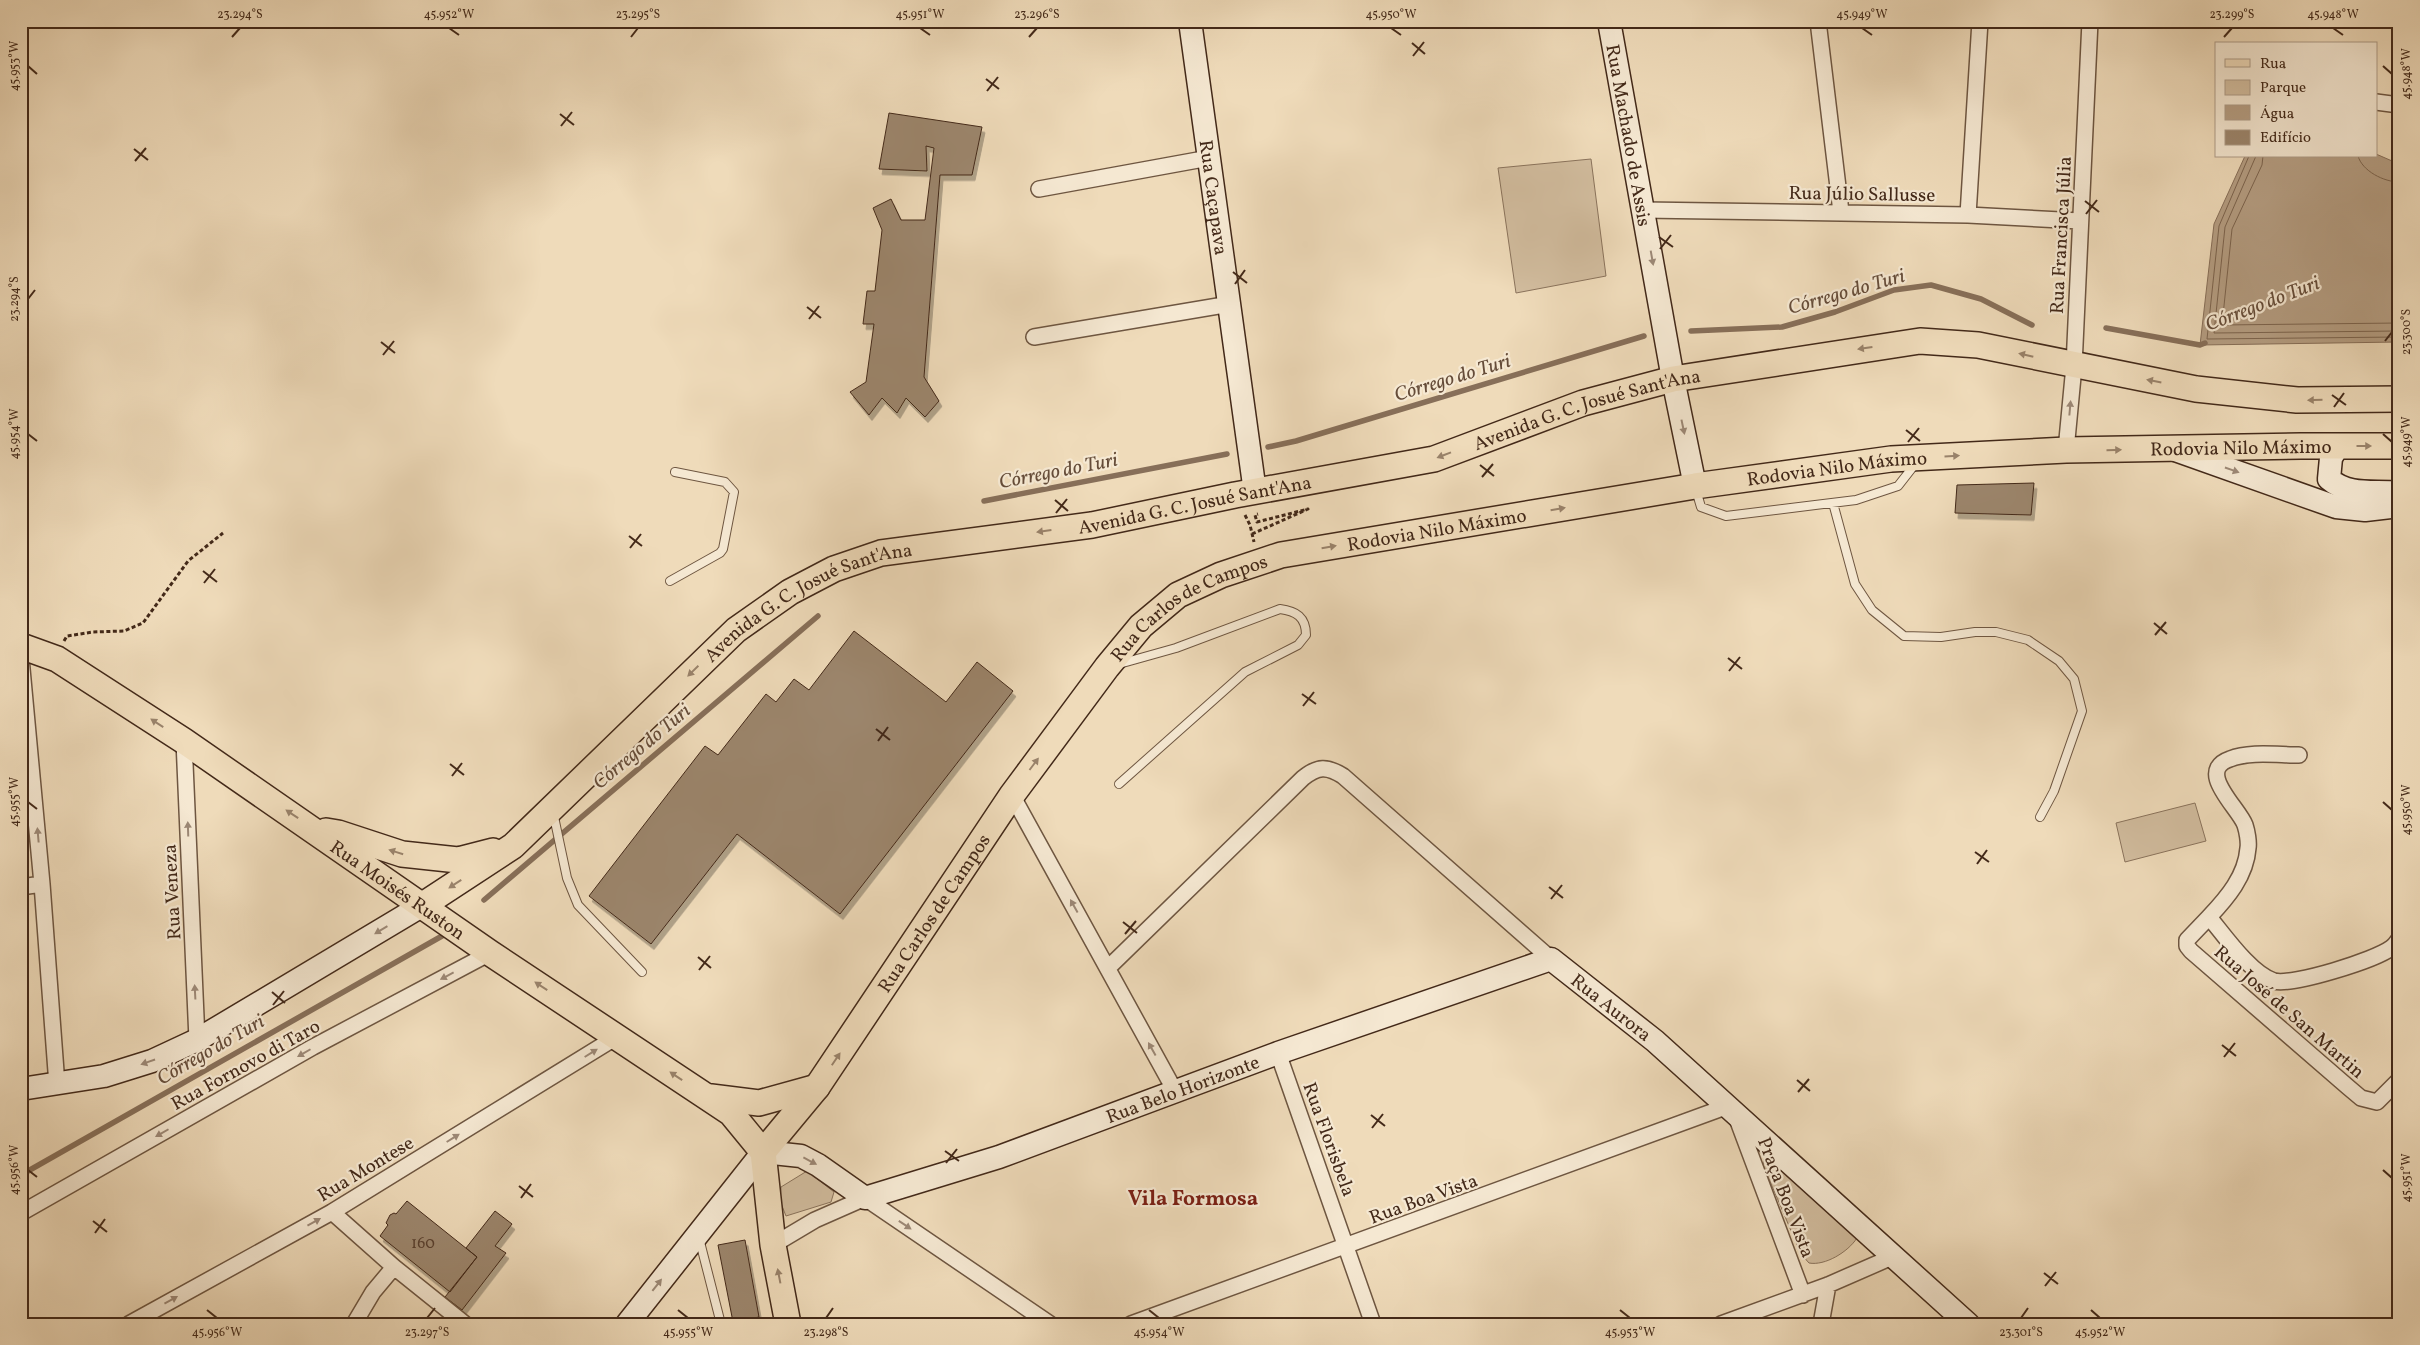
<svg xmlns="http://www.w3.org/2000/svg" width="2420" height="1345" font-family="Vollkorn,serif">
<style>
.green{fill:#d2bd9f;stroke:#8a735c}
.water{fill:#b59e83;stroke:#876f59}
.lines{fill:none;stroke-linecap:round;stroke-linejoin:round}
.shore{stroke:#7c644e;stroke-width:1}
.stream{stroke:#876f59;stroke-width:5.5}
.building{fill:#9c866d;stroke:#432919;filter:url(#shadow)}
.lane-casing{stroke:#6e5641;stroke-width:10}
.street-casing{stroke:#6e5641;stroke-width:18}
.secondary-casing{stroke:#432919;stroke-width:25}
.primary-casing{stroke:#432919;stroke-width:28}
.path{stroke:#432919;stroke-width:3;stroke-dasharray:4 2.5;stroke-linecap:butt}
.lane{stroke:#f5e8d2;stroke-width:8}
.street{stroke:#f5e8d2;stroke-width:15}
.secondary{stroke:#f5e8d2;stroke-width:22}
.primary{stroke:#efdbba;stroke-width:25}
.oneway{fill:#9c8876}
.oneway2{fill:#99826a}
.ticks{fill:none;stroke:#432919;stroke-width:2}
.labels{text-anchor:middle;stroke-width:4.5;stroke-linejoin:round;paint-order:stroke}
.number-label{font-size:16px;fill:#59402e}
.street-label{font-size:19px;fill:#432919;stroke:#f5e8d2}
.water-label{font-size:20px;font-style:italic;fill:#654c39;stroke:#f5e8d2}
.quarter-label{font-size:21px;font-weight:bold;fill:#7a1f14;stroke:#f5e8d2}
.neatline{fill:none;stroke:#432919;stroke-width:2}
.ticks-label{font-size:12px;text-anchor:middle;fill:#432919}
</style>
<defs>
<filter id="shadow"><feDropShadow dx="3" dy="5.5" stdDeviation="0" flood-color="#0004"/></filter>
</defs>
<rect width="100%" height="100%" fill="#efdbba"/>
<filter id="stains"><feTurbulence type="fractalNoise" baseFrequency=".004" numOctaves="4"/><feColorMatrix values="0 0 0 0 .2 0 0 0 0 .09 0 0 0 0 .02 0 0 0 .5 -.17"/></filter>
<radialGradient id="worn" r=".72"><stop offset=".6" stop-color="#630" stop-opacity="0"/><stop offset="1" stop-color="#630" stop-opacity=".3"/></radialGradient>
<path class="green" d="M1591,159L1606,276L1516,293L1498,168Z
M2195,803L2206,841L2125,862L2116,823Z
M1771,1158L1857,1238C1848,1252 1825,1266 1809,1263L1801,1254L1763,1165L1764,1159Z
M807,1171L834,1192L831,1202L786,1216L780,1201L781,1187Z"/>
<path class="water" d="M2376,154L2399,164V342L2200,345L2214,224L2245,156H2376Z"/>
<g class="lines">
<path class="shore" d="M2249,156L2219,226L2207,339L2399,337
M2256,156L2225,227L2214,333L2399,331
M2263,156L2262,165L2232,229L2222,325L2399,323
M2358,156C2362,171 2384,182 2399,182"/>
<path class="stream" d="M2106,328L2200,345L2205,343
M1691,331L1782,327L1835,312L1894,290L1931,285L1981,299L2032,325
M1268,447L1296,441L1644,336
M984,501L1227,454
M484,900L818,616
M21,1175L442,936"/>
</g>
<path class="building" d="M889,113L982,127L972,175H940L924,377L939,401L925,417L906,398L897,413L882,398L869,415L850,392L866,382L874,324H863L867,291H875L882,230L873,208L891,199L901,220H925L934,148L926,146L927,171L879,169Z
M2034,483L2031,515L1955,513L1957,485Z
M854,631L946,702L977,662L1013,691L840,914L737,834L651,944L589,896L705,746L718,755L766,694L776,702L794,679L809,690Z
M407,1201L477,1257L450,1292L380,1236L388,1225L386,1223L390,1215L394,1213L396,1214Z
M495,1211L512,1224L495,1246L506,1253L462,1310L445,1297L477,1257L466,1248Z
M745,1240L759,1317L733,1322L718,1245Z"/>
<g class="lines">
<g class="lane-casing">
<path id="lane" d="M1696,490L1701,507L1726,516L1856,500L1898,486L1916,463
M1833,503L1855,584L1872,610L1904,636L1941,637L1975,632H1996L2028,640L2059,661L2074,679L2082,711L2054,791L2040,817
M670,581L720,553L723,549L734,492L725,482L675,472
M1119,664L1176,648L1280,609C1296,611 1306,617 1306,635L1298,645L1245,672L1119,784
M553,812L567,878L578,905L642,972
M699,1238L721,1324"/>
</g>
<g class="street-casing">
<path id="street" d="M1818,21L1841,212
M2376,102L2399,105
M1039,189L1209,158
M1643,210L1968,215L2080,221
M1968,215L1980,21
M1034,337L1230,304
M2066,450L2074,366L2090,21
M21,658L42,884L57,1085
M184,741L197,1040
M2299,755C2277,755 2250,751 2230,759C2195,771 2239,808 2245,825C2247,831 2249,842 2248,848C2246,876 2227,898 2209,917C2224,935 2251,974 2274,981C2293,986 2375,960 2391,948C2394,946 2397,942 2399,939
M1012,795L1175,1091
M21,887L42,884
M2209,917L2187,940V946L2191,951L2348,1087L2361,1098L2377,1102L2399,1080
M1108,968L1303,778C1318,766 1327,766 1343,776L1551,959
M1278,1053L1373,1324
M1736,1116L1803,1295
M332,1212L394,1267L465,1324
M21,1213L313,1047L490,953
M773,1245L815,1220L865,1198L1050,1324
M129,1324L332,1212L618,1036
M354,1324L373,1292L394,1267
M1131,1324L1728,1106
M1721,1324L1828,1285L1892,1257
M1821,1324L1828,1285"/>
</g>
<g class="secondary-casing">
<g id="secondary">
<path id="s1" d="M1190,21L1255,492"/>
<path id="s2" d="M1609,21L1673,379L1695,486"/>
<path d="M2338,446L2331,458L2329,479C2350,497 2374,490 2399,493"/>
<path d="M2175,450L2336,507L2365,510L2399,506"/>
<path d="M21,1089L104,1076L152,1061L197,1040L423,905"/>
<path id="s3" d="M627,1324L763,1152L801,1156L818,1165L865,1198L999,1157L1278,1053L1551,959L1655,1041L1968,1324"/>
</g>
</g>
<g class="primary-casing">
<g id="primary">
<path id="s4" d="M21,646L57,659L184,741L490,953L731,1113L763,1152"/>
<path d="M326,831L338,833L402,854L458,860L493,851"/>
<path id="s5" d="M423,905L513,846L736,630L790,592L834,569L881,553L1092,525L1235,495L1434,459L1583,403L1673,379L1920,341L1978,345L2196,389L2297,400L2399,399"/>
<path d="M711,1097L759,1103L817,1087"/>
<path id="s6" d="M763,1152L817,1087L1012,795L1107,667L1141,626L1178,595L1221,575L1281,555L1695,486L1891,459L2066,450L2301,446H2399"/>
<path d="M763,1152L773,1245L788,1324"/>
</g>
</g>
<path class="path" d="M1245,515L1250,525L1254,542
M1252,534L1308,509L1257,522L1255,515L1258,514
M64,641L67,636L93,632L124,631L143,623L188,561L223,533"/>
<use href="#lane" class="lane"/>
<use href="#street" class="street"/>
<use href="#secondary" class="secondary"/>
<use href="#primary" class="primary"/>
</g>
<defs><path id="oneway-solid" d="M-6-.8H1V-3.2L6.5 0L1 3.2V.8H-6Z" transform="scale(1.25)"/></defs>
<g class="oneway">
<use href="#oneway-solid" transform="translate(1652 258) rotate(80)"/>
<use href="#oneway-solid" transform="translate(2070 408) rotate(-85)"/>
<use href="#oneway-solid" transform="translate(1683 427) rotate(78)"/>
<use href="#oneway-solid" transform="translate(2232 470) rotate(19)"/>
<use href="#oneway-solid" transform="translate(188 829) rotate(-92)"/>
<use href="#oneway-solid" transform="translate(38 835) rotate(-95)"/>
<use href="#oneway-solid" transform="translate(1074 906) rotate(-119)"/>
<use href="#oneway-solid" transform="translate(381 930) rotate(149)"/>
<use href="#oneway-solid" transform="translate(447 976) rotate(152)"/>
<use href="#oneway-solid" transform="translate(195 992) rotate(-93)"/>
<use href="#oneway-solid" transform="translate(1152 1049) rotate(-119)"/>
<use href="#oneway-solid" transform="translate(304 1053) rotate(150)"/>
<use href="#oneway-solid" transform="translate(591 1053) rotate(-32)"/>
<use href="#oneway-solid" transform="translate(148 1062) rotate(161)"/>
<use href="#oneway-solid" transform="translate(162 1133) rotate(150)"/>
<use href="#oneway-solid" transform="translate(453 1138) rotate(-32)"/>
<use href="#oneway-solid" transform="translate(810 1161) rotate(28)"/>
<use href="#oneway-solid" transform="translate(314 1222) rotate(-29)"/>
<use href="#oneway-solid" transform="translate(905 1225) rotate(34)"/>
<use href="#oneway-solid" transform="translate(657 1285) rotate(-52)"/>
<use href="#oneway-solid" transform="translate(171 1300) rotate(-29)"/>
</g>
<g class="oneway2">
<use href="#oneway-solid" transform="translate(1865 348) rotate(172)"/>
<use href="#oneway-solid" transform="translate(2026 355) rotate(-167)"/>
<use href="#oneway-solid" transform="translate(2154 381) rotate(-169)"/>
<use href="#oneway-solid" transform="translate(2315 400) rotate(179)"/>
<use href="#oneway-solid" transform="translate(2364 446)"/>
<use href="#oneway-solid" transform="translate(2114 450) rotate(-1)"/>
<use href="#oneway-solid" transform="translate(1444 455) rotate(159)"/>
<use href="#oneway-solid" transform="translate(1952 456) rotate(-3)"/>
<use href="#oneway-solid" transform="translate(1558 509) rotate(-10)"/>
<use href="#oneway-solid" transform="translate(1044 531) rotate(172)"/>
<use href="#oneway-solid" transform="translate(1329 547) rotate(-10)"/>
<use href="#oneway-solid" transform="translate(693 671) rotate(136)"/>
<use href="#oneway-solid" transform="translate(157 723) rotate(-147)"/>
<use href="#oneway-solid" transform="translate(1034 764) rotate(-53)"/>
<use href="#oneway-solid" transform="translate(292 814) rotate(-146)"/>
<use href="#oneway-solid" transform="translate(396 852) rotate(-163)"/>
<use href="#oneway-solid" transform="translate(455 884) rotate(147)"/>
<use href="#oneway-solid" transform="translate(541 986) rotate(-147)"/>
<use href="#oneway-solid" transform="translate(836 1059) rotate(-56)"/>
<use href="#oneway-solid" transform="translate(676 1076) rotate(-146)"/>
<use href="#oneway-solid" transform="translate(779 1276) rotate(-101)"/>
</g>
<path class="ticks" d="M449,28L459,35M920,28L930,35M1391,28L1401,35M1862,28L1872,35M2333,28L2343,35M232,37L240,28M631,37L638,28M1029,37L1037,28M2224,37L2232,28M1412,43L1425,54M1413,56L1424,42M28,66L37,74M2383,66L2392,74M986,79L999,89M987,91L998,77M560,114L574,125M561,126L572,112M134,149L148,160M135,161L146,148M2085,201L2099,212M2086,214L2097,200M1659,237L1673,247M1660,249L1671,235M1233,272L1247,283M1235,284L1245,270M28,299L35,290M807,307L821,318M809,319L819,306M2385,341L2392,332M381,342L395,353M383,355L394,341M2332,395L2346,405M2334,407L2344,393M1906,430L1920,441M28,434L37,441M2383,434L2392,442M1908,442L1919,428M1480,465L1494,476M1482,477L1493,464M1055,500L1068,511M1056,513L1067,499M629,536L642,546M630,548L641,534M203,571L217,582M204,583L215,569M2154,623L2167,634M2155,635L2166,622M1728,658L1742,669M1729,671L1740,657M1302,694L1316,704M1303,706L1314,692M876,729L890,740M878,741L888,727M450,764L464,775M452,776L462,763M28,802L37,809M2383,802L2392,810M1975,852L1989,862M1977,864L1987,850M1549,887L1563,898M1551,899L1562,885M1123,922L1137,933M1125,934L1136,921M698,957L711,968M699,970L710,956M272,992L285,1003M273,1005L284,991M2222,1045L2236,1056M2224,1057L2235,1043M1797,1080L1810,1091M1798,1092L1809,1079M1371,1115L1385,1126M1372,1128L1383,1114M945,1151L959,1161M946,1163L957,1149M28,1170L37,1177M2383,1170L2392,1178M519,1186L533,1197M521,1198L531,1184M93,1221L107,1232M95,1233L105,1219M2044,1273L2058,1284M2045,1286L2056,1272M207,1310L217,1318M678,1310L688,1318M1149,1310L1159,1318M1620,1310L1630,1318M2091,1310L2100,1318M427,1318L435,1308M826,1318L833,1308M2021,1318L2028,1308"/>
<g class="labels">
<g class="number-label">
<text x="423" y="1248">160</text>
</g>
<g class="street-label">
<text dy="7" stroke="none"><textPath href="#s2" startOffset="116">Rua Machado de Assis</textPath></text>
<text transform="translate(1862 193) rotate(1)" y="7">Rua Júlio Sallusse</text>
<text dy="7" stroke="none"><textPath href="#s1" startOffset="178">Rua Caçapava</textPath></text>
<text transform="translate(2060 235) rotate(-87)" y="7">Rua Francisca Júlia</text>
<text dy="7" stroke="none"><textPath href="#s5" startOffset="1306">Avenida G. C. Josué Sant'Ana</textPath></text>
<text dy="7" stroke="none"><textPath href="#s6" startOffset="1775">Rodovia Nilo Máximo</textPath></text>
<text dy="7" stroke="none"><textPath href="#s6" startOffset="1370">Rodovia Nilo Máximo</textPath></text>
<text dy="7" stroke="none"><textPath href="#s5" startOffset="901">Avenida G. C. Josué Sant'Ana</textPath></text>
<text dy="7" stroke="none"><textPath href="#s6" startOffset="965">Rodovia Nilo Máximo</textPath></text>
<text dy="7" stroke="none"><textPath href="#s5" startOffset="496">Avenida G. C. Josué Sant'Ana</textPath></text>
<text dy="7" stroke="none"><textPath href="#s6" startOffset="699">Rua Carlos de Campos</textPath></text>
<text dy="7" stroke="none"><textPath href="#s4" startOffset="450">Rua Moisés Ruston</textPath></text>
<text transform="translate(171 892) rotate(-93)" y="7">Rua Veneza</text>
<text dy="7" stroke="none"><textPath href="#s6" startOffset="294">Rua Carlos de Campos</textPath></text>
<text dy="7" stroke="none"><textPath href="#s3" startOffset="1138">Rua Aurora</textPath></text>
<text transform="translate(2290 1011) rotate(41)" y="7">Rua José de San Martin</text>
<text transform="translate(245 1064) rotate(-29)" y="7">Rua Fornovo di Taro</text>
<text dy="7" stroke="none"><textPath href="#s3" startOffset="670">Rua Belo Horizonte</textPath></text>
<text transform="translate(1330 1139) rotate(70)" y="7">Rua Florisbela</text>
<text transform="translate(365 1168) rotate(-31)" y="7">Rua Montese</text>
<text transform="translate(1787 1197) rotate(69)" y="7">Praça Boa Vista</text>
<text transform="translate(1423 1198) rotate(-20)" y="7">Rua Boa Vista</text>
</g>
<g class="water-label">
<text transform="translate(1846 291) rotate(-16)" y="7">Córrego do Turi</text>
<text transform="translate(2262 303) rotate(-21)" y="7">Córrego do Turi</text>
<text transform="translate(1452 377) rotate(-17)" y="7">Córrego do Turi</text>
<text transform="translate(1058 470) rotate(-11)" y="7">Córrego do Turi</text>
<text transform="translate(641 746) rotate(-40)" y="7">Córrego do Turi</text>
<text transform="translate(210 1049) rotate(-30)" y="7">Córrego do Turi</text>
</g>
<g class="quarter-label">
<text x="1193" y="1205">Vila Formosa</text>
</g>
</g>
<rect width="2420" height="1345" fill="none" stroke="#efdbba" stroke-width="55"/>
<rect x="2215" y="42" width="162" height="115" fill="#f5e8d2" stroke="#ae9c88"/>
<rect x="2225" y="59" width="25" height="8" fill="#efdbba" stroke="#ae9c88"/>
<text x="2260" y="68" font-size="15" fill="#432919">Rua</text>
<rect x="2225" y="80" width="25" height="15" fill="#d2bd9f" stroke="#ae9c88"/>
<text x="2260" y="92" font-size="15" fill="#432919">Parque</text>
<rect x="2225" y="105" width="25" height="15" fill="#b59e83" stroke="#ae9c88"/>
<text x="2260" y="118" font-size="15" fill="#432919">Água</text>
<rect x="2225" y="130" width="25" height="15" fill="#9c866d" stroke="#ae9c88"/>
<text x="2260" y="142" font-size="15" fill="#432919">Edifício</text>
<rect x="28" y="28" width="2364" height="1290" class="neatline"/>
<g class="ticks-label">
<text x="240" y="18">23.294°S</text>
<text x="449" y="18">45.952°W</text>
<text x="638" y="18">23.295°S</text>
<text x="920" y="18">45.951°W</text>
<text x="1037" y="18">23.296°S</text>
<text x="1391" y="18">45.950°W</text>
<text x="1862" y="18">45.949°W</text>
<text x="2232" y="18">23.299°S</text>
<text x="2333" y="18">45.948°W</text>
<text transform="translate(14 66) rotate(-90)" y="4">45.953°W</text>
<text transform="translate(2406 74) rotate(-90)" y="4">45.948°W</text>
<text transform="translate(14 299) rotate(-90)" y="4">23.294°S</text>
<text transform="translate(2406 332) rotate(-90)" y="4">23.300°S</text>
<text transform="translate(14 434) rotate(-90)" y="4">45.954°W</text>
<text transform="translate(2406 442) rotate(-90)" y="4">45.949°W</text>
<text transform="translate(14 802) rotate(-90)" y="4">45.955°W</text>
<text transform="translate(2406 810) rotate(-90)" y="4">45.950°W</text>
<text transform="translate(14 1170) rotate(-90)" y="4">45.956°W</text>
<text transform="translate(2406 1178) rotate(-90)" y="4">45.951°W</text>
<text x="217" y="1336">45.956°W</text>
<text x="427" y="1336">23.297°S</text>
<text x="688" y="1336">45.955°W</text>
<text x="826" y="1336">23.298°S</text>
<text x="1159" y="1336">45.954°W</text>
<text x="1630" y="1336">45.953°W</text>
<text x="2021" y="1336">23.301°S</text>
<text x="2100" y="1336">45.952°W</text>
</g>
<rect width="100%" height="100%" filter="url(#stains)"/>
<rect width="100%" height="100%" fill="url(#worn)"/>
</svg>
